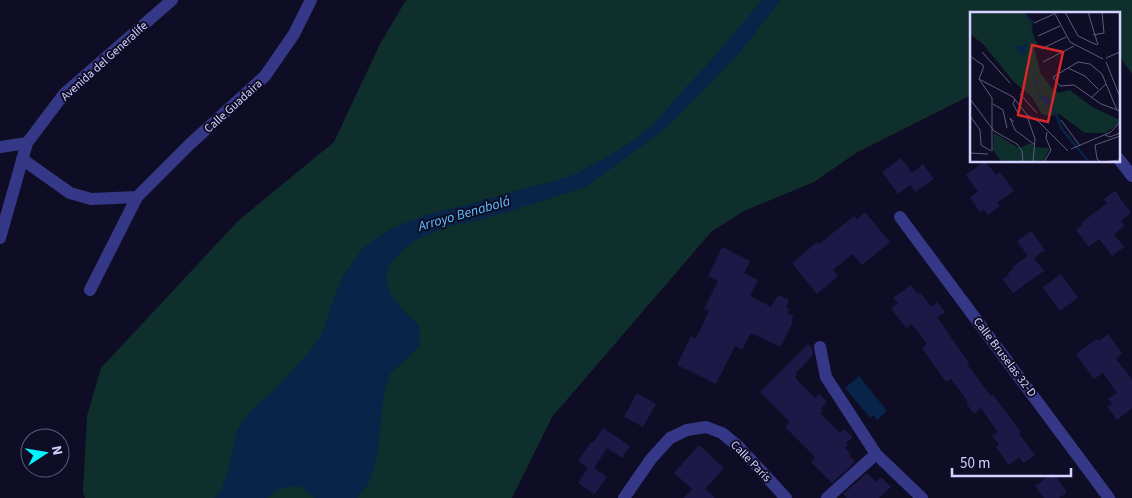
<svg xmlns="http://www.w3.org/2000/svg" width="1132" height="498" font-family="'Source Sans 3',sans-serif">
<style>
.green{fill:#0f2f2c}
.water{fill:#082448}
.building{fill:#1e1847}
.lines{fill:none;stroke-linecap:round;stroke-linejoin:round}
.minor{stroke:#353887;stroke-width:12}
.labels{text-anchor:middle;stroke-width:4;stroke-linejoin:round;paint-order:stroke}
.street-label{font-size:12px;fill:#d2d1ff;stroke:#0f0d25}
.water-label{font-size:14px;font-style:italic;fill:#5fc0ff;stroke:#0f0d25}
.inset-river{fill:none;stroke:#082448;stroke-width:2.5}
.inset-road{fill:none;stroke:#5d5b7c;stroke-width:1}
.view{fill:#d62828;fill-opacity:0.15;stroke:#d62828;stroke-width:2.5}
.inset-edge{fill:none;stroke:#d2d1ff;stroke-width:2.5}
</style>
<rect width="100%" height="100%" fill="#0f0d25"/>
<path class="green" d="M406,0H1132V74L1118,54V14H971V95L856,153L814,182L746,210L712,231L552,417L512,498H85L83,492L87,416L101,368L238,221L334,142L380,44Z"/>
<path class="water" d="M762,0H781L736,57L665,129L586,187L545,200L480,220L450,226L434,232L414,241L400,253L388,267L386,280L392,296L406,314L418,324L420,333L419,346L405,361L390,373L384,393L377,458L369,483L357,498H314L311,495L300,486L286,487L274,492L267,498H215L221,490L227,474L231,460L237,430L246,416L257,405L270,394L283,381L313,347L322,334L334,298L342,278L361,250L375,239L393,228L415,219L433,213L474,203L525,188L552,182L578,173L606,157L634,140L659,119L683,90L708,64Z
M859,376L887,411L877,420L873,415L870,418L845,388Z"/>
<path class="building" d="M901,158L912,173L923,164L934,179L915,192L910,185L898,194L882,172Z
M985,161L996,175L1000,172L1014,191L997,203L1000,206L988,215L984,210L980,212L970,197L978,192L966,175Z
M1115,191L1131,213L1121,221L1124,226L1114,234L1124,247L1112,256L1099,239L1089,247L1076,230L1082,225L1081,223L1107,203L1104,199Z
M865,212L890,242L862,265L853,254L833,270L838,276L817,294L792,263L817,242L819,244L854,216L857,219Z
M1031,231L1045,250L1034,258L1044,271L1013,293L1003,279L1009,275L1008,273L1013,269L1012,267L1028,256L1017,241Z
M722,247L750,261L744,273L758,280L750,296L771,307L778,295L789,300L786,308L789,309L787,313L794,316L791,321L793,322L780,347L751,333L742,350L735,346L716,384L677,365L691,336L696,338L709,311L704,309L718,281L708,276Z
M1061,274L1078,298L1060,311L1043,287Z
M911,285L918,294L920,292L931,307L937,302L945,312L937,317L969,363L967,364L991,396L993,395L1021,432L1019,434L1035,455L1023,463L1019,457L1009,465L996,447L999,445L992,436L998,432L981,408L974,414L966,403L968,402L951,379L946,382L922,348L927,344L912,324L906,328L891,308L898,304L893,298Z
M1108,334L1122,353L1116,359L1132,379V408L1117,420L1107,407L1112,404L1108,399L1117,393L1103,373L1094,379L1076,354L1097,339L1099,341Z
M808,344L812,348L813,355L796,373L797,374L795,378L815,398L819,394L827,402L821,409L823,410L820,413L840,433L844,429L853,437L846,443L848,445L845,448L851,454L849,455L855,462L832,483L811,462L815,457L785,427L790,422L760,392Z
M637,393L656,404L643,427L624,417Z
M603,428L630,446L622,458L607,448L594,468L607,477L595,494L578,483L588,468L578,461L591,442L593,443Z
M699,445L724,468L705,489L715,498H684L692,489L674,473Z
M867,473L876,482L881,477L891,487L879,498H847L843,494Z
M1053,473L1067,492L1059,498H1044L1035,486Z"/>
<g class="lines">
<path class="minor" d="M0,147L27,143
M1118,158L1132,176
M22,159L70,193L91,199L137,197
M900,217L1109,498
M0,238L27,143L64,94L172,0
M90,290L137,197L190,144L265,76L294,34L311,0
M820,347L826,377L876,454L922,498
M624,498L651,459L670,438L687,430L706,427L722,433L739,447L786,498
M827,498L876,454"/>
</g>
<g class="labels">
<g class="street-label">
<text transform="translate(104 61) rotate(-42)" y="4">Avenida del Generalife</text>
<text transform="translate(233 106) rotate(-42)" y="4">Calle Guadaira</text>
<text transform="translate(1005 357) rotate(53)" y="4">Calle Bruselas 32-D</text>
<text transform="translate(751 461) rotate(46)" y="4">Calle Paris</text>
</g>
<g class="water-label">
<text transform="translate(464 213) rotate(-16)" y="5">Arroyo Benabolá</text>
</g>
</g>
<g transform="translate(970 12)">
<rect width="150" height="150" fill="#0f0d25"/>
<path d="M0,0H54L63,9L62,19L68,34L64,36L71,62L81,75L89,81L100,78L122,95L150,108L148,112L136,121H115L89,102L79,104L72,102L61,84L44,70L13,32L0,22ZM24,121L49,136L61,131L65,135L80,136L73,150H32L23,138Z" fill="#0f2f2c"/>
<path d="M52,1L61,7L62,11L54,46L67,69L68,82L82,87L85,101L68,84L64,64L48,37L42,34H53L59,24L61,11Z" fill="#082448"/>
<path class="inset-river" d="M85,100L92,117L119,150"/>
<path class="inset-road" d="M84,0L100,30L133,47M95,0L108,24L127,33M118,0L128,33M64,11L84,2M123,23L134,21L132,0M68,24L90,14M71,37L96,25M12,40L40,71M0,44L14,54L9,67M136,46L150,40M73,50L104,34M136,50L150,85M98,56L115,64L128,77M9,67L43,85L57,103L68,109L98,139M9,67L22,86V139M50,82L67,101M121,86L136,72M0,87L24,119L47,132L52,139L53,150M45,87L43,92L48,101M23,92L33,98L37,116M147,98L132,62L120,52L108,50L83,65L90,74L104,73L131,92L145,97L147,98L150,99M0,104L10,118L11,133L21,139M57,104L65,127L63,150M91,108L110,134M44,110L40,106L45,118L65,133M135,123L140,125L150,121M101,137L141,120L150,110M0,141L18,142M74,150L81,138L76,126L77,120M131,150L127,147L125,133L150,124M131,150L150,148"/>
<path class="view" d="M62,33L93,40L78,110L48,103Z"/>
<rect width="150" height="150" class="inset-edge"/>
</g>
<g transform="translate(45 453) rotate(78)"><circle r="24" fill="#0f0d25" stroke="#5d5b7c"/>
<path d="M0-4L9 19L0 12L-9 19Z" fill="#00f5fc"/>
<text y="-8" font-size="14" font-weight="bold" text-anchor="middle" fill="#d2d1ff">N</text>
</g>
<path d="M952 468v8h119v-8" fill="none" stroke="#d2d1ff" stroke-width="2.5"/>
<text x="960" y="468" font-size="15" fill="#d2d1ff" stroke="#0f0d25" stroke-width="4" paint-order="stroke">50 m</text>
</svg>
